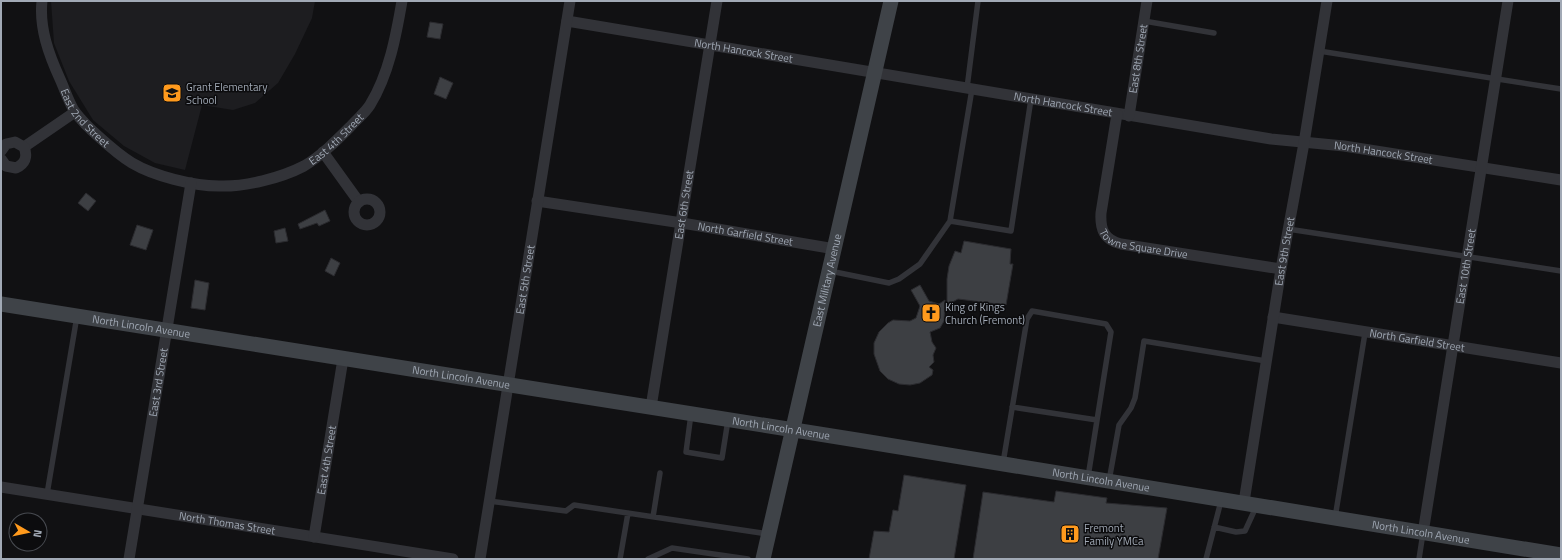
<svg xmlns="http://www.w3.org/2000/svg" width="1562" height="560" font-family="'Titillium Web',sans-serif">
<style>
.built{fill:#1d1d20}
.building{fill:#3d3f43;stroke:#2b2b2f}
.lines{fill:none;stroke-linecap:round;stroke-linejoin:round}
.lane{stroke:#323338;stroke-width:5.5}
.street{stroke:#323338;stroke-width:11}
.secondary{stroke:#3f4348;stroke-width:15}
.labels{text-anchor:middle;stroke-width:3;stroke-linejoin:round;paint-order:stroke}
.street-label{font-size:11px;fill:#a1a9b5;stroke:#0c0c0e}
.poi-label{font-size:11px;fill:#a1a9b5;stroke:#0c0c0e;text-anchor:start}
</style>
<rect width="100%" height="100%" fill="#111113"/>
<path class="built" d="M51,1H315L312,18L295,54L278,83L255,103L233,110L202,105L185,170L155,163L124,146L93,120L69,81L54,43Z"/>
<path class="building" d="M430,22L443,24L440,39L427,37Z
M440,77L453,83L446,99L434,94Z
M86,193L96,201L88,211L78,203Z
M325,210L330,221L319,226L317,223L300,229L298,224Z
M137,225L153,230L146,250L130,245Z
M285,228L288,241L276,243L274,231Z
M964,241L1011,249L1010,264H1013L1006,305L958,299L947,305V279L949,266L955,251L961,253Z
M331,258L340,263L334,276L325,271Z
M195,280L209,283L205,310L191,308Z
M920,285L929,301L939,304L945,300L944,321L940,328L930,332L932,342L936,348L933,355L934,362L929,367L933,370L932,375L920,383L910,385L899,384L888,379L880,371L874,354V343L879,332L888,323L893,320L910,321L916,318L920,306L911,290Z
M904,475L966,485L954,559H869L874,531L889,532L893,510L898,511Z
M1056,491L1107,498L1106,503L1167,508L1158,559H973L983,492L1054,502Z"/>
<g class="lines">
<path class="lane" d="M1144,21L1214,33
M1319,51L1561,89
M967,88L978,1
M950,221L1011,231L1031,99
M1288,229L1561,271
M830,271L889,283L899,279L920,264L950,221L972,89
M1012,407L1097,420
M691,414L686,452L722,458L728,420
M1003,463L1027,319L1032,311L1106,324L1111,332L1088,477
M1109,481L1119,425L1131,408L1135,398L1144,341L1266,361
M47,494L77,316
M489,501L566,511L574,505L768,534
M653,517L660,473
M1335,518L1365,333
M1214,527L1236,532L1245,531L1256,507
M620,559L628,513
M648,559L672,548L748,559
M1206,559L1221,501
M1419,559L1423,533"/>
<g class="street">
<path id="s1" d="M42,1C39,28 49,55 60,79C65,90 69,103 75,112C82,121 90,129 98,136C109,146 119,155 132,163C154,176 193,186 219,186C245,187 281,178 304,166C321,156 336,141 350,127C356,120 365,113 370,105C389,74 396,36 402,1"/>
<path id="s2" d="M567,21L1271,139L1344,146L1561,180"/>
<path id="s3" d="M1117,114L1101,213C1100,229 1104,240 1121,244L1281,269"/>
<path id="s4" d="M1129,116L1147,1"/>
<path d="M24,147L75,112"/>
<path d="M1,151L6,144L15,142L24,147C28,157 25,164 16,168L6,166L1,159"/>
<path d="M323,152L359,202"/>
<circle cx="367" cy="212" r="13"/>
<path id="s5" d="M537,201L682,223L835,249"/>
<path id="s6" d="M1273,317L1561,363"/>
<path id="s7" d="M651,407L717,1"/>
<path id="s8" d="M1,487L453,559"/>
<path id="s9" d="M1244,502L1281,269L1304,143L1327,1"/>
<path id="s10" d="M1423,533L1508,1"/>
<path id="s11" d="M314,537L343,359"/>
<path id="s12" d="M129,559L191,183"/>
<path id="s13" d="M480,559L570,1"/>
</g>
<g class="secondary">
<path id="s14" d="M1,304L863,441L1561,555"/>
<path id="s15" d="M763,559L891,1"/>
</g>
</g>
<defs>
<g id="school-square" transform="scale(1)"><rect x="-9" y="-9" width="18" height="18" rx="4" fill="#ff9a1d" stroke="#0c0c0e"/><path d="M0-5L7-2L0 1L-7-2ZM-4 1L0 2.5L4 1V4Q0 6-4 4Z" fill="#111"/></g>
<g id="church-square" transform="scale(1)"><rect x="-9" y="-9" width="18" height="18" rx="4" fill="#ff9a1d" stroke="#0c0c0e"/><path d="M-1.2-6h2.4v3.5h3.3v2.4h-3.3V6h-2.4V-.1h-3.3v-2.4h3.3Z" fill="#111"/></g>
<g id="building-square" transform="scale(1)"><rect x="-9" y="-9" width="18" height="18" rx="4" fill="#ff9a1d" stroke="#0c0c0e"/><path d="M-4-6H4V6H1V3H-1V6H-4ZM-2.5-4.3h1.7v1.8h-1.7ZM.8-4.3h1.7v1.8H.8ZM-2.5-1h1.7V.8h-1.7ZM.8-1h1.7V.8H.8Z" fill="#111"/></g>
</defs>
<g fill-rule="evenodd">
<use href="#school-square" x="172" y="93"/>
<use href="#church-square" x="931" y="313"/>
<use href="#building-square" x="1070" y="534"/>
</g>
<g class="labels">
<g class="street-label">
<text dy="4" stroke="none"><textPath href="#s2" startOffset="179">North Hancock Street</textPath></text>
<text dy="4" stroke="none"><textPath href="#s4" startOffset="58">East 8th Street</textPath></text>
<text dy="4" stroke="none"><textPath href="#s2" startOffset="503">North Hancock Street</textPath></text>
<text dy="4" stroke="none"><textPath href="#s1" startOffset="128">East 2nd Street</textPath></text>
<text dy="4" stroke="none"><textPath href="#s1" startOffset="415">East 4th Street</textPath></text>
<text dy="4" stroke="none"><textPath href="#s2" startOffset="827">North Hancock Street</textPath></text>
<text dy="4" stroke="none"><textPath href="#s7" startOffset="205">East 6th Street</textPath></text>
<text dy="4" stroke="none"><textPath href="#s5" startOffset="211">North Garfield Street</textPath></text>
<text dy="4" stroke="none"><textPath href="#s3" startOffset="163">Towne Square Drive</textPath></text>
<text dy="4" stroke="none"><textPath href="#s9" startOffset="254">East 9th Street</textPath></text>
<text dy="4" stroke="none"><textPath href="#s10" startOffset="270">East 10th Street</textPath></text>
<text dy="4" stroke="none"><textPath href="#s13" startOffset="283">East 5th Street</textPath></text>
<text dy="4" stroke="none"><textPath href="#s15" startOffset="286">East Military Avenue</textPath></text>
<text dy="4" stroke="none"><textPath href="#s14" startOffset="142">North Lincoln Avenue</textPath></text>
<text dy="4" stroke="none"><textPath href="#s6" startOffset="146">North Garfield Street</textPath></text>
<text dy="4" stroke="none"><textPath href="#s14" startOffset="466">North Lincoln Avenue</textPath></text>
<text dy="4" stroke="none"><textPath href="#s12" startOffset="179">East 3rd Street</textPath></text>
<text dy="4" stroke="none"><textPath href="#s14" startOffset="790">North Lincoln Avenue</textPath></text>
<text dy="4" stroke="none"><textPath href="#s11" startOffset="78">East 4th Street</textPath></text>
<text dy="4" stroke="none"><textPath href="#s14" startOffset="1114">North Lincoln Avenue</textPath></text>
<text dy="4" stroke="none"><textPath href="#s8" startOffset="229">North Thomas Street</textPath></text>
<text dy="4" stroke="none"><textPath href="#s14" startOffset="1438">North Lincoln Avenue</textPath></text>
</g>
<g class="poi-label">
<text x="186" y="91">Grant Elementary<tspan x="186" dy="13">School</tspan></text>
<text x="945" y="311">King of Kings<tspan x="945" dy="13">Church (Fremont)</tspan></text>
<text x="1084" y="532">Fremont<tspan x="1084" dy="13">Family YMCa</tspan></text>
</g>
</g>
<rect width="1562" height="560" fill="none" stroke="#a1a9b5" stroke-width="4"/>
<g transform="translate(28 532) rotate(99)"><circle r="19" fill="#0c0c0e" stroke="#484b51"/>
<path d="M0-3L7 15L0 10L-7 15Z" fill="#ff9a1d"/>
<text y="-6" font-size="11" font-weight="bold" text-anchor="middle" fill="#a1a9b5">N</text>
</g>
</svg>
